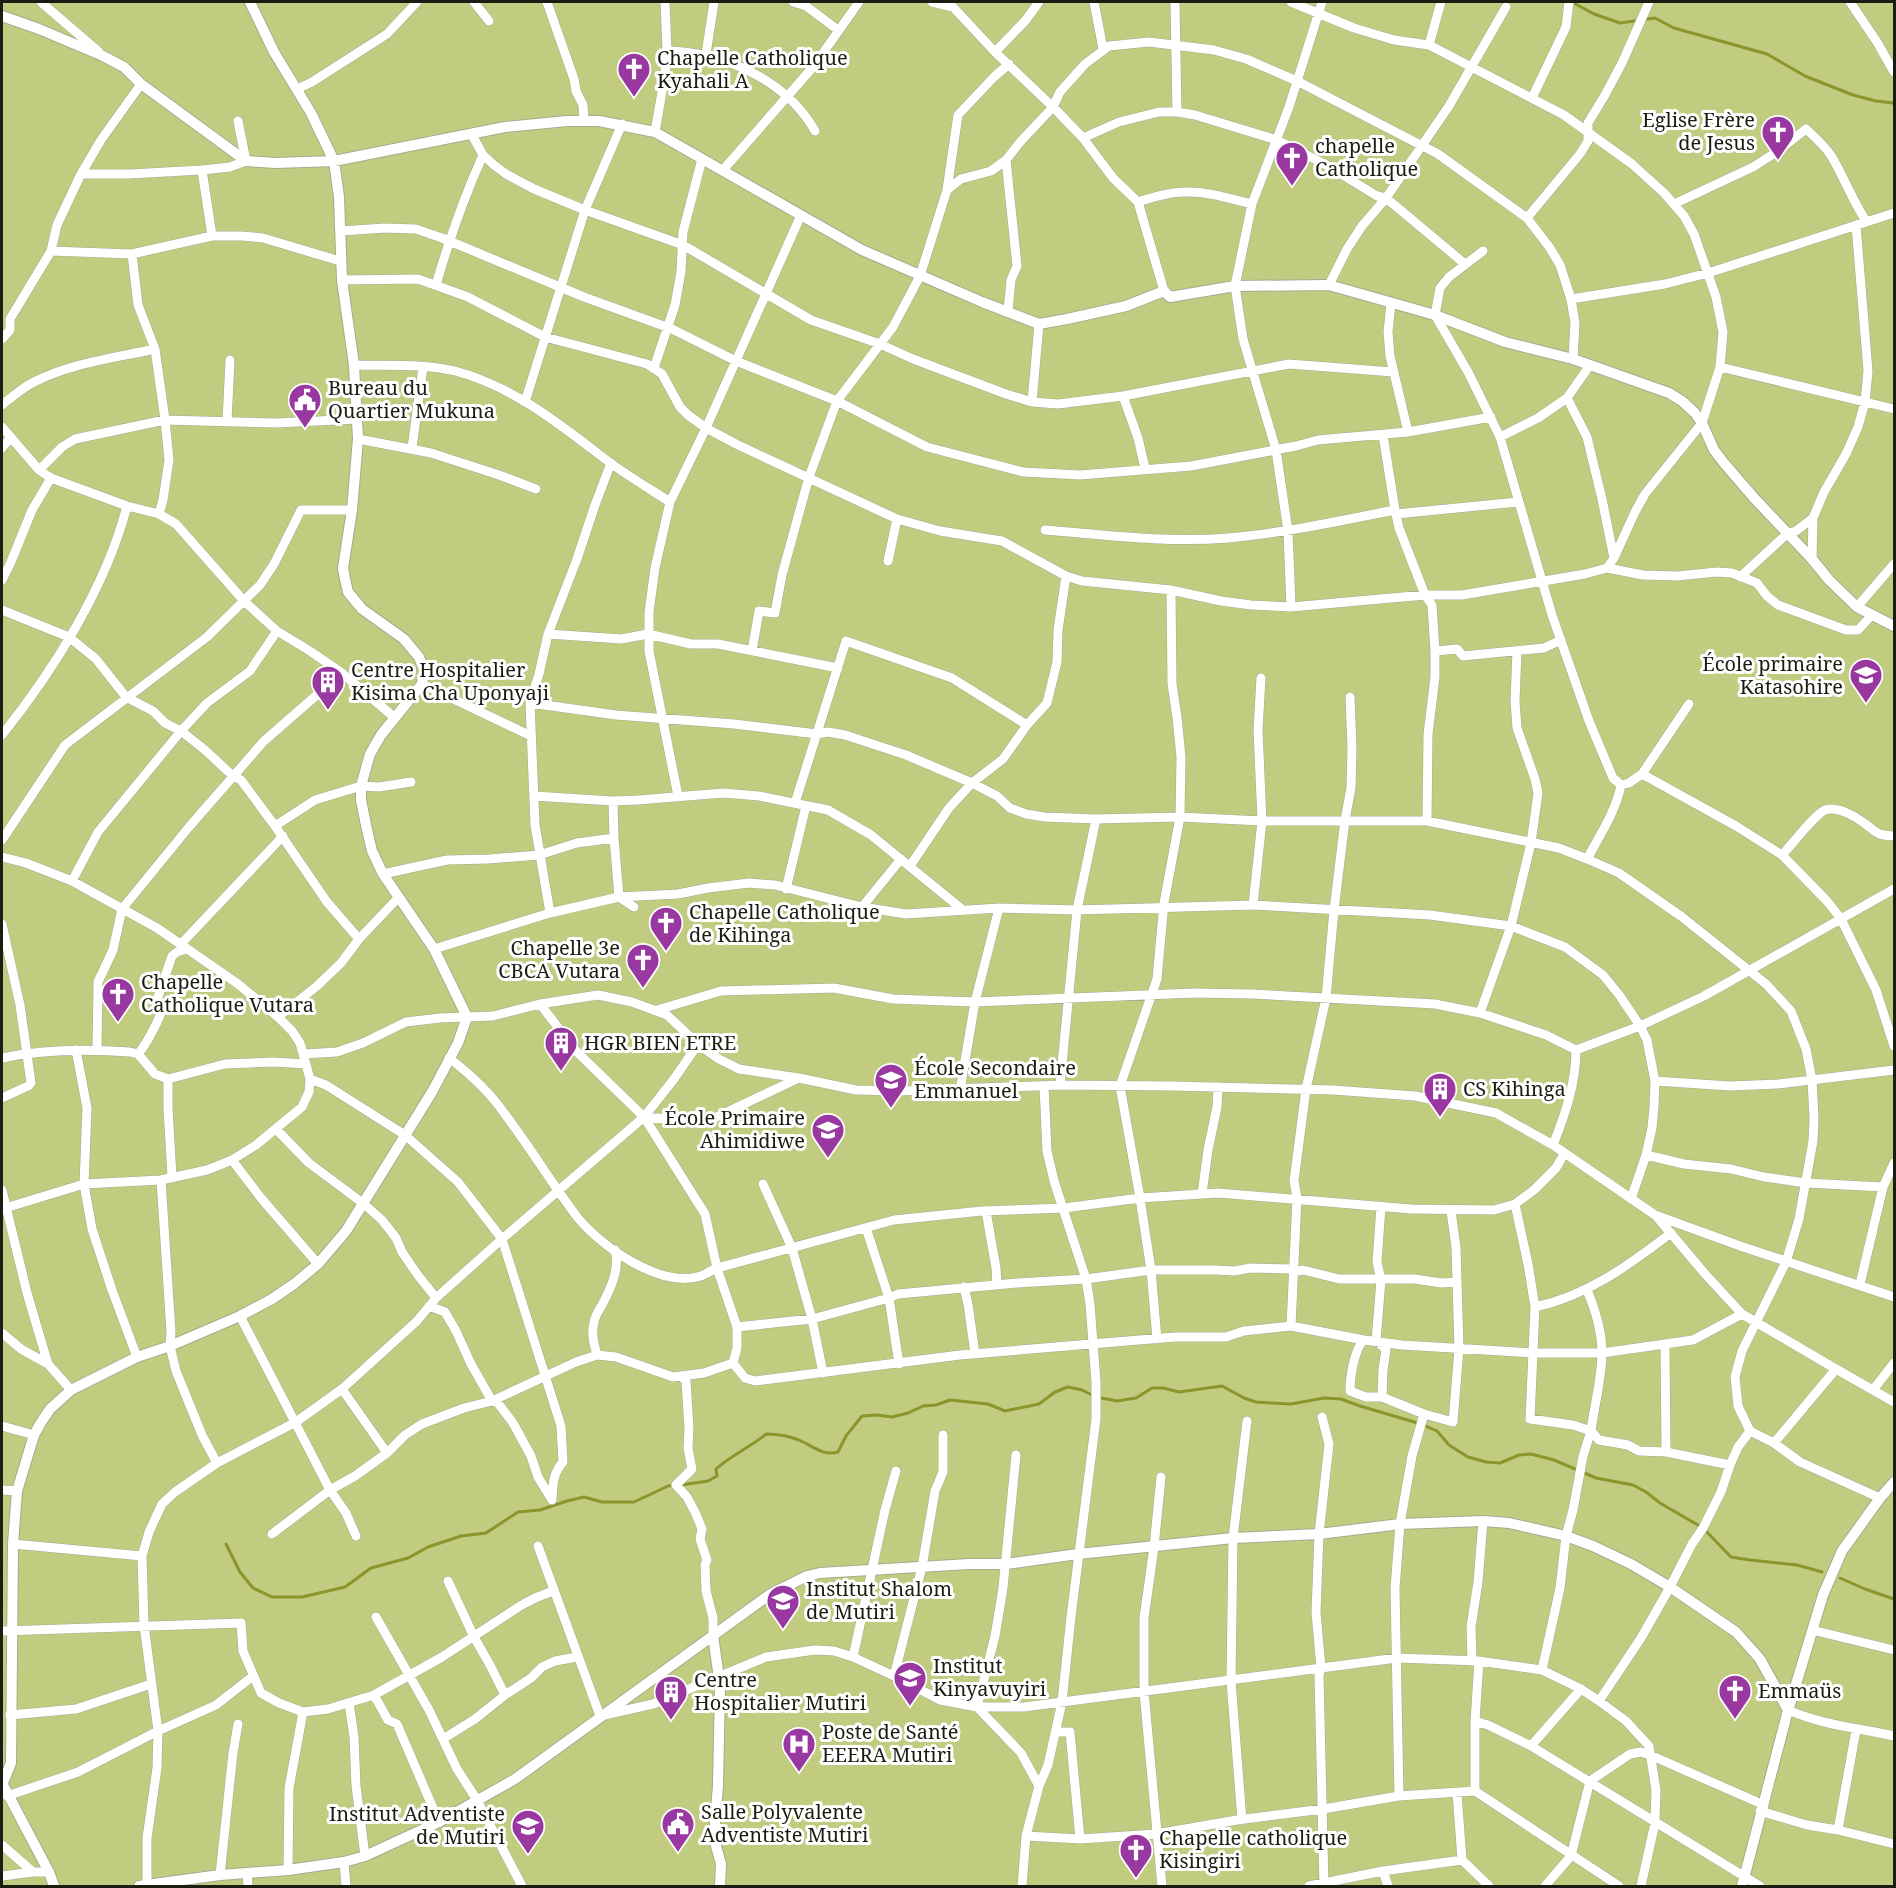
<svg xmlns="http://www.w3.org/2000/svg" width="1896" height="1888" font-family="'Noto Serif',serif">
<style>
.green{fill:#c1cc81}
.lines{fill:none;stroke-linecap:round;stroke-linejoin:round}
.stream{stroke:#8a952c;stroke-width:3}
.minor-casing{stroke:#a6ab8e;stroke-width:10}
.tertiary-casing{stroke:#a6ab8e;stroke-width:12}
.minor{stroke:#fff;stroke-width:9}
.tertiary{stroke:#fff;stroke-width:10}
.labels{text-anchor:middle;stroke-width:6;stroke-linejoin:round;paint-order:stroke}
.poi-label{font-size:20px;fill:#1c1d12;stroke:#fff;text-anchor:start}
</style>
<rect width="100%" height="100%" fill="#e6ebcd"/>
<path class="green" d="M2,2H1894V1886H2Z"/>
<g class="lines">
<path class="stream" d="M1572,2L1594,14L1620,23L1655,18L1674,28L1767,54L1805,76L1853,95L1876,101L1893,103
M681,1485L708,1481L717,1476L716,1469C731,1455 751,1447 766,1434C778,1434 790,1436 801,1441C814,1447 823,1456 838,1452L846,1436L862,1416L877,1415L892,1417L908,1413L923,1406L936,1405L950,1400L988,1404L1005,1411L1039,1404L1055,1392L1068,1387L1082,1390L1096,1397L1117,1401L1136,1398L1152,1388H1163L1179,1392L1222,1386L1244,1398L1256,1402L1271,1403L1291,1404L1324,1398L1341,1399L1360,1406L1421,1424L1437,1431L1449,1445L1468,1457L1486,1462L1500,1463L1519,1455L1531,1454L1554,1460L1596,1478L1633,1485L1646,1492L1660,1503L1703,1528L1731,1557L1750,1560L1797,1565L1822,1572
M226,1544L240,1572L253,1588L272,1597H302L345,1587L371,1568L408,1558L428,1547L461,1536L486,1533L518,1512L540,1510L567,1501L584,1497L602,1502H634L668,1486L674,1485
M1840,1578L1865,1589L1894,1599"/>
<g class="minor-casing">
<path id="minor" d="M41,2L99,52
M474,2L489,21
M547,2L574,79L576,91L583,105L584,121
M793,2L806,6L838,30
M932,2L953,7L995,52L1053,107L1083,138L1113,178L1138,202L1164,291
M1094,2L1103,49
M1175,2L1177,112
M1850,2L1877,42L1894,72
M1429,45L1441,2
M667,51C724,52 786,80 815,131
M995,52L1025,21L1039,2
M706,54L714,2
M297,89L312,82L387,34L417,2
M1532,98L1566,27L1569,2
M655,132L665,75L667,51L665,2
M472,135L483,155L494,165L506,174L534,189L585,210L683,245L811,320L880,344L913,359L1006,394L1032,402L1058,404L1123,396L1289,364L1393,372
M1083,138L1119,122L1159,112H1177L1195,115L1277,140L1328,166L1377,196L1386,198L1465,264
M1006,160L1017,266L1011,280L1008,311
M202,170L212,236
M723,170L813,67L859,2
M81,174H130L202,170L230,167L246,161L238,121
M947,190L961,179L991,171L1006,160L1021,141L1053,107L1060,92L1085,64L1109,46L1149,42L1214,50L1246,59L1297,81L1438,154L1527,218L1550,248L1560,265L1571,299L1575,323L1573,359
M1138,202C1153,197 1169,192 1185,192C1207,191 1231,199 1252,204
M1674,204L1753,167L1778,151L1806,129C1815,137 1825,146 1832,157C1844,178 1853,201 1866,221
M1527,218L1580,154L1588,141V123L1605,95L1622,63L1649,2
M341,231L384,228L416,229L442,238L584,297L672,329L736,361L837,401L927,447L1023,472L1080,475L1191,466L1296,446L1318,440L1408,432L1491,417
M51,251L132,254L212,236H242L263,238L340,261
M1483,251L1449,277L1440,288L1435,315L1468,372L1500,437L1552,615L1589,721L1613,778L1621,785
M132,254L138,305L155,349L165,420L169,460L163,500L159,514
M342,280L418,279L468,297L545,337L647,364L662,374L680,407L688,415L706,428L738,445L897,519L940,531L1002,541L1066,576L1082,581L1171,590L1221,601L1251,605L1291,607L1425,595H1462L1585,574L1607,568L1614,558L1635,512L1645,494L1702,423L1720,367L1723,332L1716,297L1694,234L1684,216L1664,193L1632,164L1564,115L1429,45L1394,40L1354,28L1291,2
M436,285C449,240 464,197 483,155
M1329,285L1347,249L1362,226L1386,198L1449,106L1506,7
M1571,299L1665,284L1708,273L1894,213
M1391,303L1388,332L1390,356L1408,432
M2,339L10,330V319L51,251L57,225L81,174L101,140L141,84
M354,365C387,366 422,363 455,371C513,386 562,426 609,462C628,476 650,489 670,502
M1720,367L1894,409
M654,368L675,305L681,272L683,232L702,159
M1123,396L1138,438L1145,468
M1567,398L1587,437L1602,499L1614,558
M525,402L585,210L622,124
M1032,402L1039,324
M2,405C12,397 21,389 32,383C70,363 114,358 155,349
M227,421L230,360
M2,427L39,470L51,478L127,506L159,514L176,524L244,601L277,631L310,651L342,673L394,717
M1383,435L1395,510L1399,528L1425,595L1432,605L1435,651V677L1428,734L1427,821
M1500,437L1538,418L1567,398L1590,365
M358,439L431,453L499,475L536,489
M2,448L10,438
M412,448L423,367
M39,470L62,447L75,439L165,420L277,423L357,419
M1396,514L1518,502
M1045,530C1106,535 1167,543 1228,538C1284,533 1339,521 1395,510
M1812,559L1813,518L1824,492L1846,454L1858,427L1865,402L1868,371L1856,225
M888,561L897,519
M1607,568L1643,575L1677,576L1717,572L1732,573L1757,583L1767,596L1778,605L1846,630H1858L1872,615
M1740,577L1787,534L1796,531L1813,518
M2,580L11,562L32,510L51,478
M1291,607L1288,531L1276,450L1243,339L1235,286L1252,204L1289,107L1322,2
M1857,607L1894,564
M2,610L69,637L96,659L126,697L153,711L165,723L181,731L205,750L233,776L241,780L275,826L327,902L359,939
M548,634L621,639L648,634L691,644H718L838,668
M752,651L759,611L775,613L782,575L809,477L837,401L893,327L920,276L947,190L958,115L994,77L1009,64
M1435,651L1457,649L1463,656L1544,648L1561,640
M422,684L531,736
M530,703L616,715L734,724L817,734L828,732L845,735L906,755L972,783L997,796L1010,808L1026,814L1044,817L1096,819L1180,817L1262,821H1427L1559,848L1587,859L1619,873L1682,917L1766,984L1791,1011L1806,1049L1812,1080L1814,1119L1813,1141L1799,1219L1786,1262L1742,1351L1735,1377L1738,1406L1750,1431L1738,1447L1730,1465L1666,1452L1639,1451L1628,1445L1599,1440L1591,1431L1583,1456L1573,1510L1566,1536L1560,1588L1542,1670
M2,735C54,670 106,587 127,506
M1642,774L1689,704
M1621,785L1629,783L1642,774L1736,826L1782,855L1827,901L1841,919L1876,990L1894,1046
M534,796L613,801L638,800L723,793L759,796L828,810L871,835L963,910
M678,796L649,651V612L655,568L670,502L706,428L801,215
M613,801L614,838L619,897L634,907
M795,803L846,641L952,678L1027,725
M275,826L315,800L361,786L379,787L411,782
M2,840L65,745L207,637L260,585L274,564L301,510H352
M1782,855C1791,846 1815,814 1825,810C1837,806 1855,816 1864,823C1878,833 1875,835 1894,836
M2,857L26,863L72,881L157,928L238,984L278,1017L292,1031L300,1043L310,1079L309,1092L302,1107L256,1145L232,1160L207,1170L161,1180L84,1184L2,1209
M1587,859C1600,835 1616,811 1621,785
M910,866L949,808L972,783L1003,759L1027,725L1047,703L1057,662L1058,630L1066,576
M383,874L447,860L489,859L539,855L577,843L614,838
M72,881L98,832L181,731L207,703L250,671L277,631
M786,889L806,806
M1253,905L1262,821L1258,730L1261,678
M862,907L901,859
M550,913L535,825L530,703L539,674L548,634L577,559L595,505L611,463
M2,924L20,1005L31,1083L28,1086L2,1098
M181,944L283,836
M434,949L550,913L619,897L678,894L708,888L749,883L775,885L862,907L906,914L999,908L1077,910L1253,905L1430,915L1511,926L1565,947L1603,975L1620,996L1640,1026L1647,1040L1655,1081L1654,1107L1652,1128L1646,1155L1631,1199
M540,1004L577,1052L644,1117L705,1214L717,1268L737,1327V1348L733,1363
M657,1010L721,991L834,988L893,999L975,1002L1194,993L1252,994L1435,1004L1480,1013L1546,1035L1576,1050
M1480,1013L1511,926L1531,843L1538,793L1535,779L1517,728L1515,701L1517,651
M278,1017L317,986L341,963L359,939L398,898
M76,1050L87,1108L84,1184L92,1229L112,1290L137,1357
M97,1050L98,982L113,950L122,909L189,827L264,741L342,673
M138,1054C146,1045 158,1022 162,1010L157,1000L172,956L177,952L186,949
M303,1054L337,1052L363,1043L406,1022L440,1018L493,1016L540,1004L598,995L632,1002L667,1015L698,1044L719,1059L739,1069L799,1078L856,1090L899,1091L1060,1085L1172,1086L1333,1090L1415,1096L1496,1113L1553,1145L1655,1215L1743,1247L1894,1297
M2,1058C44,1049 86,1049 130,1052L138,1054L155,1074L168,1079L225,1064L273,1062L306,1064
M449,1058C470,1074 489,1091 504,1113C530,1147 552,1184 578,1218C602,1247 661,1289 701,1276C706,1274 712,1270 717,1268L894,1220L982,1211L1064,1208L1140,1198L1218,1193L1411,1209L1494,1210L1515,1204L1534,1190L1556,1168L1564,1154
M168,1079V1108L172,1177
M310,1079L326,1085L405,1135L458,1182L502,1239L561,1426L563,1462C553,1473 553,1484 552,1498
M1655,1081L1730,1086L1778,1084L1894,1070
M1060,1085L1077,910L1096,819
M960,1090L975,1002L999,908
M644,1117L708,1121L799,1078
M276,1129L309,1163L364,1204L382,1220L396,1238L402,1252L417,1274L436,1298
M1553,1145C1565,1115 1576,1083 1576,1050L1640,1026L1704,996L1894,889
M1646,1155L1684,1164L1731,1169L1764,1177L1806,1183L1883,1187
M232,1160L261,1198L318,1264
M161,1180L171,1332L170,1346L176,1371L202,1435L217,1463
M763,1184L792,1248L812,1319L823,1373
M2,1190L27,1293L48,1364
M1202,1194L1208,1150L1217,1107L1218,1087
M1515,1204L1528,1264L1535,1307L1530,1419L1573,1425L1591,1431C1594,1407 1602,1377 1602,1353C1602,1332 1595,1309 1587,1290
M1381,1207L1377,1262L1381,1280L1376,1341L1386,1349L1383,1370L1382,1397L1424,1414L1453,1422L1459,1349L1456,1247L1451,1211
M986,1211L996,1268L997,1285
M1657,1217L1706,1275L1742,1314L1836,1369L1894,1402
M866,1228L889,1298L899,1364
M1860,1284L1883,1187L1894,1163
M964,1287L968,1304L975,1354
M429,1306L445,1312L456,1331L471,1364L492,1401L498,1403L513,1423L531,1456L538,1477L552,1500
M1535,1307C1587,1296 1629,1265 1671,1233
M240,1316L330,1490L346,1513L356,1536
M1291,1326L1297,1198L1294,1181L1306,1089L1326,998L1334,910L1345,820L1351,788L1352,749L1350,697
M737,1327L812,1319L889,1298L898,1294L1017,1283L1086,1279L1151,1270H1215L1234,1271L1251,1268L1293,1269L1298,1271L1303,1270L1339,1279H1414L1442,1283L1457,1282
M2,1333L21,1349L48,1364L71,1390
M1157,1339L1151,1270L1140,1198L1120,1086L1157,979L1164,903L1180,817L1181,757L1177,717L1172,684L1171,590
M1364,1340C1354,1349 1350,1378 1350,1391L1366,1397H1382
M1665,1345L1666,1452
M597,1355C594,1344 591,1334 594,1322C595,1316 599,1310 602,1305C611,1288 620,1269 615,1250
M733,1363L745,1378L755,1381L960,1355L1175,1337H1226L1244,1331L1291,1326L1364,1340L1402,1345L1534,1353H1602L1693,1340L1742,1314
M681,1376L686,1381L689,1429L688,1448L692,1469L676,1485L687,1497L696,1514L702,1529L700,1539L707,1560L705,1565L706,1591L713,1618V1635
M342,1389L387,1453
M1873,1390L1894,1363
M1322,1417L1329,1444L1319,1534L1317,1587L1316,1612L1321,1668L1319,1676L1324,1886
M2,1426L34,1435
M1750,1431L1774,1443L1800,1462L1880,1498
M1774,1443L1836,1369
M1016,1455L1003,1588L995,1636L977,1707L1021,1753L1039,1786
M1161,1477L1154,1547L1144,1618V1692L1162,1886
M2,1490L17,1491
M272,1534L330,1490L355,1476L387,1453L405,1435L422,1424L464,1408L492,1401L576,1362L597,1355L616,1357L673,1377L704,1373L733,1363
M13,1544L142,1556
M538,1546L600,1716L653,1704L766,1657L815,1650L834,1651L853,1657L894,1676L940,1700L977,1707H1024L1397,1658L1479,1661L1542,1670L1581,1689L1599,1701L1626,1721L1649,1746L1656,1790L1655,1823L1641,1886
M448,1581L474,1637L490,1665L505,1695L531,1678L542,1667L555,1661L577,1657
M376,1617L429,1710L457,1769L477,1800L522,1886
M1812,1630L1894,1650
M2,1631L241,1623L243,1651L261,1693L279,1703L303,1712L328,1709L374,1695L442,1657L520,1606L535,1598L553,1591
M853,1657L885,1510L896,1471
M1472,1661L1471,1627L1478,1582L1483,1521
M894,1676L922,1567L935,1491L943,1472V1435
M374,1695L388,1720L397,1724L439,1822
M1599,1701L1641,1638L1670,1587L1692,1544L1703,1528L1721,1492L1730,1465
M349,1703L354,1737L356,1786L365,1856
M1788,1710C1822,1725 1859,1728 1894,1736
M10,1715L76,1709L151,1684
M1475,1721L1488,1725L1531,1746L1760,1886
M1057,1732H1070L1080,1839
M443,1739L475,1719L505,1695
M1531,1746L1581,1689
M1475,1791V1721L1479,1661
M1457,1793L1462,1860L1489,1886
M7,1796L78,1772L158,1731L216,1705L253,1676
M1399,1796L1395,1588L1400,1524L1412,1456L1424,1414
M1760,1811L1807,1825L1838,1830L1894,1844
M1242,1820L1231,1681L1233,1538L1247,1421
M1838,1830L1856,1730
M1026,1836L1080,1839L1156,1834L1237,1820L1323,1809L1399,1796L1475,1791L1619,1886
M2,1845L33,1872
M344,1862L346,1886
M288,1870L289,1788L303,1712
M1383,1871L1388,1886
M247,1873L248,1886
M220,1875L233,1753L238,1724
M2,1876L33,1872H49
M147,1885V1838L157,1768L158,1731L144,1625L142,1556L149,1532L162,1504L175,1492L217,1463L296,1422L342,1389L417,1321L436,1298L502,1239L644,1117L674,1079L698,1044
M1022,1886L1026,1836L1039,1786L1048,1765L1062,1702L1071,1617L1096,1419V1382L1090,1304L1086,1279L1054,1181L1047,1151L1044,1086
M1309,1886L1383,1871L1462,1860
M1545,1886L1571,1856L1590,1781L1630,1754L1641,1752L1650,1755L1764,1805"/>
</g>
<g class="tertiary-casing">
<path id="tertiary" d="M2,16L39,29L103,56L124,67L141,84L246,161L275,163L334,161L505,127L567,121H599L655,132L862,250L982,302L1039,324L1067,319L1126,306L1164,291L1170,297L1235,286L1329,285L1435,315L1505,342L1573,359L1669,393L1682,401L1695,413L1702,423L1714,450L1724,463L1755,499L1812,559L1829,580L1857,607L1894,626
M713,1635L720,1686L718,1786L715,1821L716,1846L721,1864L720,1886
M2,1783L49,1872L54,1886
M2,1785L11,1763L13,1544L17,1491L34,1435L40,1424L50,1409L71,1390L137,1357L170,1346L240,1316L272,1299L294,1284L318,1264L346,1231L432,1092L458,1043L467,1017L434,949L383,874L372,851L366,825L361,800V786L370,754L381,735L422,684L424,670L419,657L404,639L362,609L348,592L345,579L343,568L352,510L358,439L354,365L342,280L339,197L334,161L311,113L274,52L250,2
M139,1886L220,1875L288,1870L344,1862L365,1856L439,1822L515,1779L769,1595L807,1576L820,1573L969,1564H1006L1078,1554L1233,1538L1319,1534L1400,1524L1483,1521L1509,1523L1566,1536L1593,1546L1631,1564L1670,1587L1736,1632L1760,1659L1788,1710
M1742,1886L1787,1714L1823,1595L1842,1551L1880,1498L1894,1482"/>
</g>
<use href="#minor" class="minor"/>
<use href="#tertiary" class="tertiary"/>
</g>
<defs>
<g id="church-pin" transform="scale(1.725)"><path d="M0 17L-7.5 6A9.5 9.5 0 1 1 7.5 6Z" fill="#9938a0" stroke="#fff"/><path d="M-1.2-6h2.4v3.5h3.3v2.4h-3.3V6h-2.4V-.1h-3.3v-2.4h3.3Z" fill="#fff"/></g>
<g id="civic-pin" transform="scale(1.725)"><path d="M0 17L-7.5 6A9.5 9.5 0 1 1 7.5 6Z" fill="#9938a0" stroke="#fff"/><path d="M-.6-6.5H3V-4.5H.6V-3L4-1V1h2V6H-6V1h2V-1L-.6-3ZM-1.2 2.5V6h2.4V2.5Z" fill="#fff"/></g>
<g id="school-pin" transform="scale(1.725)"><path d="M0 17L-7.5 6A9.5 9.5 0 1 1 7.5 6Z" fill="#9938a0" stroke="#fff"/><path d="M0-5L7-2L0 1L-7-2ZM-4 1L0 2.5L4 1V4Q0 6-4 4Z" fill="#fff"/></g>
<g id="building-pin" transform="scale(1.725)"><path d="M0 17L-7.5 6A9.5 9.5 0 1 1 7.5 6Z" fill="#9938a0" stroke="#fff"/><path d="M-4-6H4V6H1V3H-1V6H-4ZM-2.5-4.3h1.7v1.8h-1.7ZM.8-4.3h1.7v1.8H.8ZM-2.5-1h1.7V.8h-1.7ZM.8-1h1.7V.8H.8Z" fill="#fff"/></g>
<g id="hospital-pin" transform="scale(1.725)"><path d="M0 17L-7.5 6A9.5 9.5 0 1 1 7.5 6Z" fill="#9938a0" stroke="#fff"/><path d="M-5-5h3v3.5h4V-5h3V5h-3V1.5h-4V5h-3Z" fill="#fff"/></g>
</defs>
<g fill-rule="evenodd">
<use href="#church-pin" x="634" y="69"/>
<use href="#church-pin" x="1778" y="132"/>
<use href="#church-pin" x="1292" y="158"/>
<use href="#civic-pin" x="305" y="400"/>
<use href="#school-pin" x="1866" y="675"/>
<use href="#building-pin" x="328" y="682"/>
<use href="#church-pin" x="666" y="923"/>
<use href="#church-pin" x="643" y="960"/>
<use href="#church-pin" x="118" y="994"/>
<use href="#building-pin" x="561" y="1043"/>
<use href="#school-pin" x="891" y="1080"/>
<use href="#building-pin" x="1440" y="1089"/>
<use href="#school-pin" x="828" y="1130"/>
<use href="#school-pin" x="783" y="1601"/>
<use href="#school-pin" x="910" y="1678"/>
<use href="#church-pin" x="1735" y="1691"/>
<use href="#building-pin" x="671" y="1692"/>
<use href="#hospital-pin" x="799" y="1744"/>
<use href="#civic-pin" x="678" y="1824"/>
<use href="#school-pin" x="528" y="1826"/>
<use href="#church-pin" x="1136" y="1850"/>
</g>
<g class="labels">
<g class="poi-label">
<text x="657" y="65">Chapelle Catholique<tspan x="657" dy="23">Kyahali A</tspan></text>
<text x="1755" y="127" text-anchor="end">Eglise Frère<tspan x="1755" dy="23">de Jesus</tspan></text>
<text x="1315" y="153">chapelle<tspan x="1315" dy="23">Catholique</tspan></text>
<text x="328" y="395">Bureau du<tspan x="328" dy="23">Quartier Mukuna</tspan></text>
<text x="1843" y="671" text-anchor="end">École primaire<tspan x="1843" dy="23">Katasohire</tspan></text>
<text x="351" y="677">Centre Hospitalier<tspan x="351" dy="23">Kisima Cha Uponyaji</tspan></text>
<text x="689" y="919">Chapelle Catholique<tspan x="689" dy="23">de Kihinga</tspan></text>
<text x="620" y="955" text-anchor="end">Chapelle 3e<tspan x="620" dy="23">CBCA Vutara</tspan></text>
<text x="141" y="989">Chapelle<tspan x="141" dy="23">Catholique Vutara</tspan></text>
<text x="584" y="1050">HGR BIEN ETRE</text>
<text x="914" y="1075">École Secondaire<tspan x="914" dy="23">Emmanuel</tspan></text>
<text x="1463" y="1096">CS Kihinga</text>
<text x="805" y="1125" text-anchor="end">École Primaire<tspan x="805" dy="23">Ahimidiwe</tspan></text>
<text x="806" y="1596">Institut Shalom<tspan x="806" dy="23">de Mutiri</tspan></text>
<text x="933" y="1673">Institut<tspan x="933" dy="23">Kinyavuyiri</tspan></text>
<text x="694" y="1687">Centre<tspan x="694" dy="23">Hospitalier Mutiri</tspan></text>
<text x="1758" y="1698">Emmaüs</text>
<text x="822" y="1739">Poste de Santé<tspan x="822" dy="23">EEERA Mutiri</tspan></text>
<text x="701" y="1819">Salle Polyvalente<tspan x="701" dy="23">Adventiste Mutiri</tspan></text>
<text x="505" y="1821" text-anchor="end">Institut Adventiste<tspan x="505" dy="23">de Mutiri</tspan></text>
<text x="1159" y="1845">Chapelle catholique<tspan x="1159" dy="23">Kisingiri</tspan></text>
</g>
</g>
<rect width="1896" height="1888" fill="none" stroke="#1c1d12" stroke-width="6"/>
</svg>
